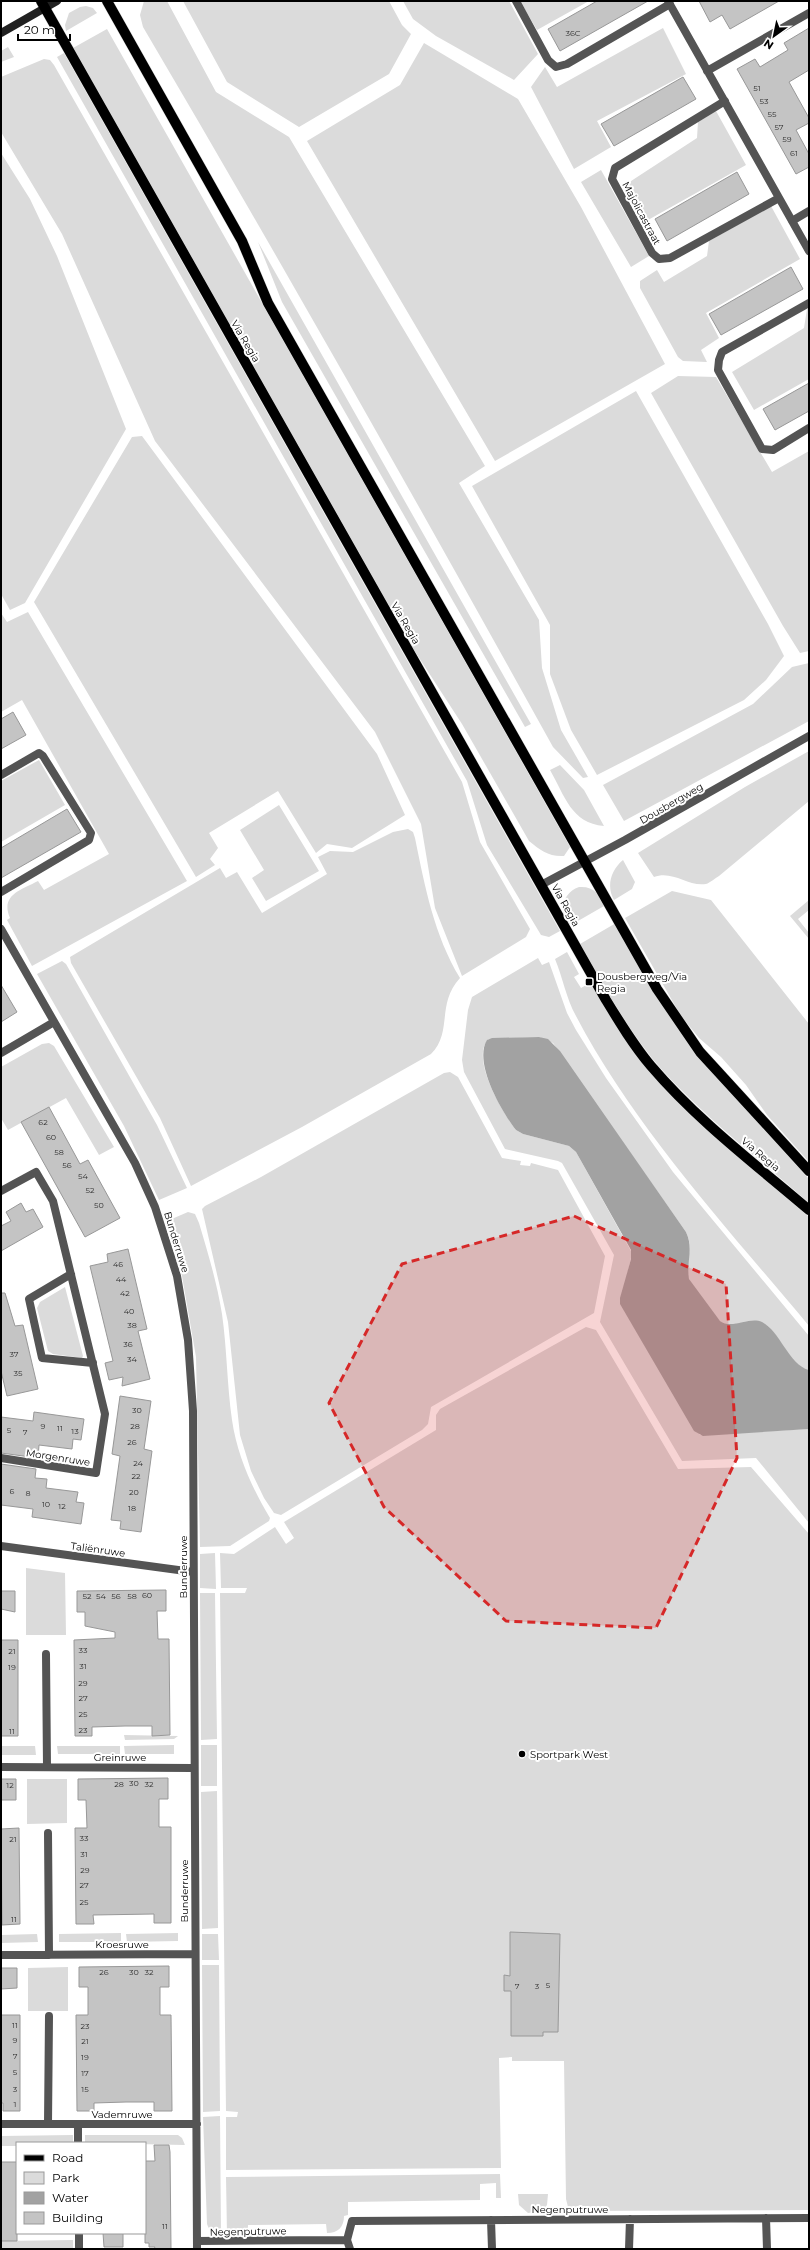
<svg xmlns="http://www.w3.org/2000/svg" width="810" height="2250" font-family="Montserrat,sans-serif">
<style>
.green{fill:#dbdbdb}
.water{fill:#a2a2a2}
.building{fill:#c4c4c4;stroke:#989898}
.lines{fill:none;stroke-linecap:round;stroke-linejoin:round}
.primary-casing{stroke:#dbdbdb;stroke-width:11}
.street{stroke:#545454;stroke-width:8}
.secondary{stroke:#212121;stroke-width:8}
.primary{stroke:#000;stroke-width:10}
.marked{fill:#d62828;fill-opacity:0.2;stroke:#d62828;stroke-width:3;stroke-dasharray:8 5;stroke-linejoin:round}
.poi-dot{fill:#000;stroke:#fff;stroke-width:1.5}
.labels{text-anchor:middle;stroke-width:4;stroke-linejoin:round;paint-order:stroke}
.number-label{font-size:8px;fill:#313131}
.street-label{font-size:10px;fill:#000;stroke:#fff}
.poi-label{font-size:10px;fill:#000;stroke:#fff;text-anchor:start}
</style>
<rect width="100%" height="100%" fill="#fff"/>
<path class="green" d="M144,1H167L216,92L289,137L485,466L459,483L539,620L542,668L561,730L588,777L583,778L553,747C419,505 283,265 143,27L140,15Z
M183,1H389L402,25L411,34L389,74L299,127L227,82Z
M403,1H509L538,54L514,80L436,36L413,19Z
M520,1H589L537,30Z
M86,6L93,8L97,13L66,31L65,25L69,13L80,7Z
M663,28L686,74L597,121L611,147L574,169L531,87L545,67L557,87Z
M107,29L570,847L564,856C549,857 540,850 529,841L462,724L414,650L73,48Z
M424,43L518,99L581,207L665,364L495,461L307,141L400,85Z
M8,47L14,57L1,62V51Z
M64,53L560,931L549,937L541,935L487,845L467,781L57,57Z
M44,59L50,60L54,65L462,782L480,842L530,929L526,937L462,976L435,908L421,824L375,732L155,441L62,234L1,132V77Z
M716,111L746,165L648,220L628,183L697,138L698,122Z
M1,153L30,199L57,256L126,429L25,603L10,610L1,594Z
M601,170L649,256L631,267L581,182Z
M771,206L800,259L706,313L719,338L701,350L707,362L683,361L678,357L640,288V281L657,270L664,282L707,256L709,241Z
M258,242L531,724L525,727L282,302Z
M809,308V379L754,410L732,372L804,328L807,309Z
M678,376L716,377L772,472L809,451V651L800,653L783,626L651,393Z
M636,391L768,624L784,656L766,680L744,700L597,775L571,730L550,674V625L472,486Z
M142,436L377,754L405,815L352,848L327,844L316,853L278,791L209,833L218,848L210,859L215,865L196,877L34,602L132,437Z
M28,612L187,881L32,966L7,920L10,918C0,895 21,890 38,881L44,890L109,854L22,700L1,712V613L7,622Z
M809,663V721L624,821L603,785L753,704L792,667Z
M809,751V801L719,876C715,878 710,883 706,884C688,887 673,870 654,877L638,853L745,787Z
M39,760L65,805L1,842V781Z
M560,765L584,790L604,826C571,823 565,796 550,770Z
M279,805L319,871L266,901L252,878L264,870L240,830Z
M408,829L413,832L415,838C425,887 434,935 460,978C436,1004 453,1032 431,1054L302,1127L191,1186L160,1118L71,963L70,957L220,868L226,878L237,872L262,913L327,874L318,857L330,851L353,852L393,832Z
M623,860L635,882L632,889L614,900C606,886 611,870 623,860Z
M579,887C594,886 599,894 604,906L571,925C557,913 562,893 579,887Z
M672,891L711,900L809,1024V1162L767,1115L746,1085L721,1057L699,1038L681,1016L625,918Z
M809,900V910L798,919L809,933V939L790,916Z
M616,923L677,1027L702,1061L809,1179V1203C760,1160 707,1119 663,1071C629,1033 605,988 580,944Z
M567,952L579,974L574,977L581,988L590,983L629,1045L710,1131L809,1217V1326C729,1230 634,1127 576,1016C566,998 563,978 555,959Z
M538,958L542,965L549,962L567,1013L576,1030L606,1078L673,1172L809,1336V1370C788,1365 781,1335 765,1324C751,1315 735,1329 722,1323C712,1313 688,1285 687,1272C686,1256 694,1249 686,1232L553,1043L539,1037L489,1039C469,1057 503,1113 516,1130L523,1134L569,1146L576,1152L631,1251V1258L621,1301L700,1435L809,1429V1523L756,1458L682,1461L600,1322L614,1255L562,1163L558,1161L505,1149L464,1072L462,1060L468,1010L472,997Z
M62,961L66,964L157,1125L187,1188L159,1200L124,1126L37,974Z
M49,1043L54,1046L114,1147L99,1155L66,1098L8,1130L1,1118V1067L42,1044Z
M450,1072L458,1077L502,1158L521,1161L520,1165L530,1166L531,1163L558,1170L605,1256L594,1313L431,1407L428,1424L422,1430L281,1515L274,1513L264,1498L251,1471L240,1435L228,1322L202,1209L205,1206L261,1177L444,1073Z
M188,1212L195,1214L199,1223C208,1253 217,1283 222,1314C227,1349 227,1385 232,1420C237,1455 252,1488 270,1518L269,1521L230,1546L200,1547L196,1357L182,1276L167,1221Z
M65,1287L83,1356L82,1358L53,1354L48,1351L37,1308L40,1302Z
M586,1327L596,1330L678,1469L751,1467L809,1534V2210L573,2211L568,2207L566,2199L564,2061H512V2057L499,2058L501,2168L226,2170V2117H237L238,2112L226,2111L220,1593H245L247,1588H221L220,1553L234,1554L275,1527L286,1544L294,1538L284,1522L436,1430V1415L440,1409Z
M215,1553L216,1589L200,1588V1554Z
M26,1568L65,1573L66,1635H26Z
M200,1593H215L217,1739L201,1740Z
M124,1735L178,1736L174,1739L125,1740Z
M174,1745V1754H125L124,1746Z
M201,1745H217V1786H201Z
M1,1746H35L36,1755H1Z
M57,1746H120V1754H58Z
M27,1779H67V1823L27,1824Z
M217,1791L218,1928L202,1929L201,1792Z
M121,1933V1942H59V1934Z
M178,1933V1941L127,1942L126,1934Z
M37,1934L38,1942L1,1943V1935Z
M202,1934H218L219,1960H202Z
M202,1965H219L220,2111L203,2112Z
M68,1967V2011H28V1968Z
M220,2116L221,2234C214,2235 209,2230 207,2224L203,2117Z
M73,2135V2143H17V2146H1V2136Z
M85,2135H178L182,2138L185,2145L85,2143Z
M500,2174L501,2198H496V2183L480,2184V2200L348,2202V2215L344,2216C344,2227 338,2233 327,2233L326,2224L248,2225V2234L227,2235L226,2177Z
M518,2194H548L547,2205L542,2211L528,2213L519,2205Z
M73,2240V2249H1V2241Z"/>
<path class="water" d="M539,1037L548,1039L560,1051L686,1232C694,1249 686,1262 689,1279L720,1321C732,1330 749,1316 762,1322C780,1331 789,1365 809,1370V1429L703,1436L694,1431L620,1304V1298L631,1259V1250L576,1152L569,1146L523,1134L516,1130C502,1112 473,1063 487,1040L492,1038Z"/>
<path class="building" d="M597,1H648L560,51L548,29Z
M699,1H779L730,29L722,15L710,22Z
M809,28V70L789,82L809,118V123L796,130L809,154V167L796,174L737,69L755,59L760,67L788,50L784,43Z
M683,77L696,99L614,146L601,124Z
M737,172L749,194L667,241L655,219Z
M791,267L803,289L721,335L709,314Z
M809,383V411L775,430L763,409Z
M13,712L26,735L1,749V719Z
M67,809L81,832L1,878V848Z
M1,985L17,1012L1,1022Z
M49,1107L80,1164L88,1160L120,1218L85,1237L21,1122Z
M21,1203L26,1212L33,1209L43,1227L1,1251V1226L11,1221L6,1212Z
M128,1249L147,1329L138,1331L150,1379L122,1386L123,1377L109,1380L105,1363L113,1361L90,1266L108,1262L107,1254Z
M1,1293H5L15,1326L23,1325L38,1389L7,1396L1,1371Z
M120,1396L151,1401L144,1449L152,1451L141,1532L120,1529L121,1521L111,1520L120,1456L112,1454Z
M34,1412L84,1419L81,1440L73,1439L72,1449L39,1445L38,1458L1,1453V1417L33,1421Z
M1,1464L36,1469L35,1478L47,1479L46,1488L78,1492L76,1502L84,1503L81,1524L32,1517L33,1509L1,1505Z
M166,1590V1611H157L158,1639H169L170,1735L152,1736V1726H125L92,1727V1736H75L74,1640L115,1638V1632L85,1626V1612H77V1591Z
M1,1591H15V1612L1,1609Z
M1,1640H18V1736H1Z
M168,1778V1799H159V1827H171V1923H154V1914L93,1915L94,1924H76L75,1828H87L86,1800H78V1779Z
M1,1779H16V1800H1Z
M19,1828L20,1924L2,1925L1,1829Z
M510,1932L560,1934L558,2032H543V2036H511V1991H504V1975L510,1976Z
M169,1966V1987H160V2015H171L172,2111H154V2102H126L94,2103V2111H77L76,2015H88V1987H79V1967Z
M1,1968H17V1988L1,1989Z
M1,2015H20V2111H3V2103H1Z
M154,2145H169L170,2152L171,2249H154L155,2247H149V2243H145V2161H155Z
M1,2162H17V2241H1Z
M103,2233H123V2247H104Z"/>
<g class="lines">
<g class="primary-casing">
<path id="primary" d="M41,1L606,1000C620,1023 634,1046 651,1066C697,1120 755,1164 809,1210
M107,1L242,241L268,303L657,989L700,1052L809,1171"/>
</g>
<path class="street" d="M516,1L548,60L556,67L567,64L670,4
M668,1L809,251
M707,71L809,13
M725,101L615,168L612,179L652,253L659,259L670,258L779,198
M792,221L809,211
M809,303L722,352L719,360L718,370L762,449L773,450L809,428
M1,775L39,753L43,756L91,833L89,840L1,892
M541,885L625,840L809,736
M1,929L135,1163L155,1207L177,1276L188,1340L193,1411L197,2249
M1,1053L54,1022
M1,1191L36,1172L53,1201L105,1414L96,1473L1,1458
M71,1274L29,1299L42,1358L93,1363
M1,1546L193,1572
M46,1654L47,1767
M1,1767L193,1768
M48,1833L49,1955
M1,1955L195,1954
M1,2124H197
M48,2124L49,2016
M78,2124V2143
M766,2218L767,2249
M491,2220L492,2249
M79,2233V2249
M347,2240L352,2221L809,2218
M197,2241L347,2240L350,2249
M629,2249L630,2219"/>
<path class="secondary" d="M1,33L57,1"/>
<use href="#primary" class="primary"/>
</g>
<path class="marked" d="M574,1216L726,1284L737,1458L656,1628L506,1621L384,1507L329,1403L402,1264Z"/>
<g class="poi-dot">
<rect x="585" y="978" width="8" height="8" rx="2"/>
<circle cx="522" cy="1754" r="4"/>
</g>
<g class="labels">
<g class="number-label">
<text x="573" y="36">36C</text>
<text x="757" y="91">51</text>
<text x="764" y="104">53</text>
<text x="772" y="117">55</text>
<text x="779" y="130">57</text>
<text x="787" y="142">59</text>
<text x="794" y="156">61</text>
<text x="43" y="1125">62</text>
<text x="51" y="1140">60</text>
<text x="59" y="1155">58</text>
<text x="67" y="1168">56</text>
<text x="83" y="1179">54</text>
<text x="90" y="1193">52</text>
<text x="99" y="1208">50</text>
<text x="118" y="1267">46</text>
<text x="121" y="1282">44</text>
<text x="125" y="1296">42</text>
<text x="129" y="1314">40</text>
<text x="132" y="1328">38</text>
<text x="128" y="1347">36</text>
<text x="14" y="1357">37</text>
<text x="132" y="1362">34</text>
<text x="18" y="1376">35</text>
<text x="137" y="1413">30</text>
<text x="43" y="1429">9</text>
<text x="135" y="1429">28</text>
<text x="60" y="1431">11</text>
<text x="9" y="1433">5</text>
<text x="75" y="1434">13</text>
<text x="25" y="1435">7</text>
<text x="132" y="1445">26</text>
<text x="138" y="1466">24</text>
<text x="136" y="1479">22</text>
<text x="12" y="1494">6</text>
<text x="134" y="1495">20</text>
<text x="28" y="1496">8</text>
<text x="46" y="1507">10</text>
<text x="62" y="1509">12</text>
<text x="132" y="1511">18</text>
<text x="147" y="1598">60</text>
<text x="87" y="1599">52</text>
<text x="101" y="1599">54</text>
<text x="116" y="1599">56</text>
<text x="132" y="1599">58</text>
<text x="83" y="1653">33</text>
<text x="12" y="1654">21</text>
<text x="83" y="1669">31</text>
<text x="12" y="1670">19</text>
<text x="83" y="1686">29</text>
<text x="83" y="1701">27</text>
<text x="83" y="1717">25</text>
<text x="83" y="1733">23</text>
<text x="12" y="1734">11</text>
<text x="134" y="1786">30</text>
<text x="119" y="1787">28</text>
<text x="149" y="1787">32</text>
<text x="10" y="1788">12</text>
<text x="84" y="1841">33</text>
<text x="13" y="1842">21</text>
<text x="84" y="1857">31</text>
<text x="85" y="1873">29</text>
<text x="84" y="1888">27</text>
<text x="84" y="1905">25</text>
<text x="14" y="1922">11</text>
<text x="104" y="1975">26</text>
<text x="134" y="1975">30</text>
<text x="149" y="1975">32</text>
<text x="548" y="1988">5</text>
<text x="517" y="1989">7</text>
<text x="537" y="1989">3</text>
<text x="15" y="2028">11</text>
<text x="85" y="2029">23</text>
<text x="15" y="2043">9</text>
<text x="85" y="2044">21</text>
<text x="15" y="2059">7</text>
<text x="85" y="2060">19</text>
<text x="15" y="2075">5</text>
<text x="85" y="2076">17</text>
<text x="15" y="2092">3</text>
<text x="85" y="2092">15</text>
<text x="15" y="2107">1</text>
<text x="165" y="2229">11</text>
</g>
<g class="street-label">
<text transform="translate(642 213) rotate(62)" y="4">Majolicastraat</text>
<text transform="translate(246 341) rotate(60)" y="4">Via Regia</text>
<text transform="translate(406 623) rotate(60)" y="4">Via Regia</text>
<text transform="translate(671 803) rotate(-30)" y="4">Dousbergweg</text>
<text transform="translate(566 905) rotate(61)" y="4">Via Regia</text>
<text transform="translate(761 1154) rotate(40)" y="4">Via Regia</text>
<text transform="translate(177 1242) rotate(73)" y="4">Bunderruwe</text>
<text transform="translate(58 1457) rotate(9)" y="4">Morgenruwe</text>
<text transform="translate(98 1549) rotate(8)" y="4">Taliënruwe</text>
<text transform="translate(183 1567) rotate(-90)" y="4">Bunderruwe</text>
<text x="120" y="1761">Greinruwe</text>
<text transform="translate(184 1891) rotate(-90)" y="4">Bunderruwe</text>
<text x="122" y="1948">Kroesruwe</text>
<text x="122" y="2118">Vademruwe</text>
<text x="570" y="2213">Negenputruwe</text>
<text transform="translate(248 2231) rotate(-1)" y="4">Negenputruwe</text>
</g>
<g class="poi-label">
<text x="597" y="980">Dousbergweg/Via<tspan x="597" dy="12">Regia</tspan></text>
<text x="530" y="1758">Sportpark West</text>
</g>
</g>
<rect width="810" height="2250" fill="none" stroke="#000000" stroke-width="4"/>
<rect x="16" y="2142" width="130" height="92" fill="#ffffff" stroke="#999999"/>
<rect x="24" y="2155" width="20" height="6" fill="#000000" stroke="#999999"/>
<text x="52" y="2162" font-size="12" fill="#000000">Road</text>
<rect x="24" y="2172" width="20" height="12" fill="#dbdbdb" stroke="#999999"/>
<text x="52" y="2182" font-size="12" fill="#000000">Park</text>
<rect x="24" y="2192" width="20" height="12" fill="#a2a2a2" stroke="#999999"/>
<text x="52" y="2202" font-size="12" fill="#000000">Water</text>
<rect x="24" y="2212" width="20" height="12" fill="#c4c4c4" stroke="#999999"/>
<text x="52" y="2222" font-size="12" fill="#000000">Building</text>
<g transform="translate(774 36) rotate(213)" stroke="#ffffff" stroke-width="3" paint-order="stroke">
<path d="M0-3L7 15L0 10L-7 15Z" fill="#000000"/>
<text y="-6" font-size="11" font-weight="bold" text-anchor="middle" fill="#000000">N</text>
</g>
<path d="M18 34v6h52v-6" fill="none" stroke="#000000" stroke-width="2"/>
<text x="24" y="34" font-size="12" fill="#000000" stroke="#ffffff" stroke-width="3" paint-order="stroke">20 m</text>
</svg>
